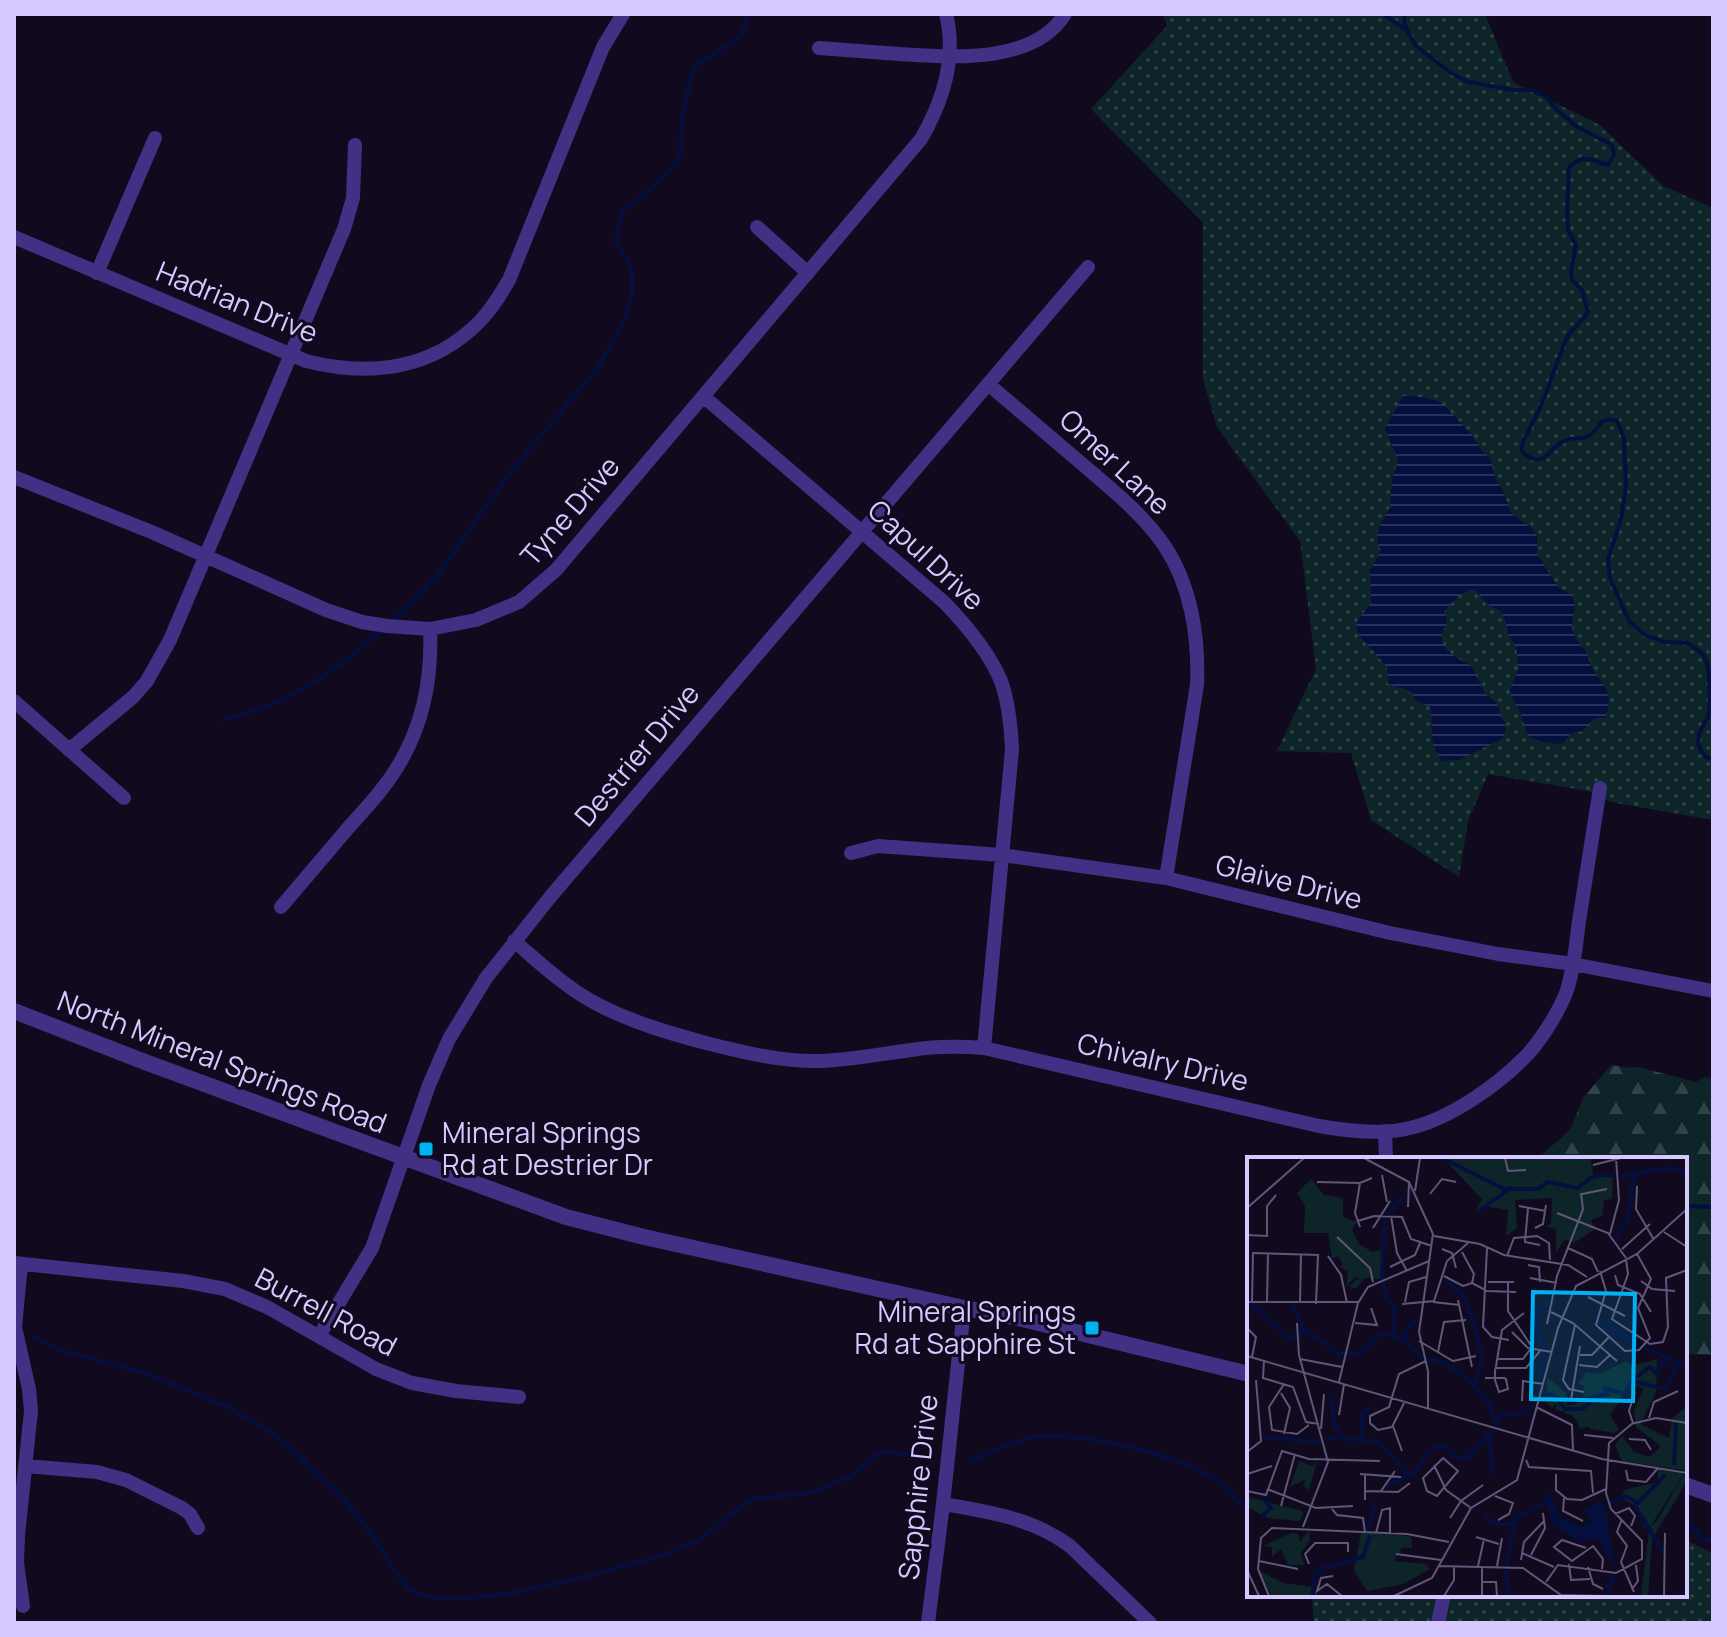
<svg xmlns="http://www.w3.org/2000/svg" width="1727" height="1637" font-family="Manrope,sans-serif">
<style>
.grass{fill:url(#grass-dots)}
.forest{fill:url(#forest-firs)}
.water{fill:url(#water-rules)}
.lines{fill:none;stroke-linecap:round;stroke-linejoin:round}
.stream{stroke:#040f3e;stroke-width:4}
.minor{stroke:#413083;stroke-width:14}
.tertiary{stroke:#413083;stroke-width:16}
.poi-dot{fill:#00b2f3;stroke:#110a1f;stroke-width:3}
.labels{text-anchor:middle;stroke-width:6;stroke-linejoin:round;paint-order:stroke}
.street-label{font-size:28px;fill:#d7c8ff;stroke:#110a1f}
.poi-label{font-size:28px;fill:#d7c8ff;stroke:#110a1f;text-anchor:start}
.inset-river{fill:none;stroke:#040f3e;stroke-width:4}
.inset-road{fill:none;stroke:#605679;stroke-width:2}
.view{fill:#00b2f3;fill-opacity:0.15;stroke:#00b2f3;stroke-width:4}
.inset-edge{fill:none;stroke:#d7c8ff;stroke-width:4}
</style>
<defs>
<pattern id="grass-dots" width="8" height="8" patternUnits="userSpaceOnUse" patternTransform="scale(2)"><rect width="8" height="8" fill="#0d2529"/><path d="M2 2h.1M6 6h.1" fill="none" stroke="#304349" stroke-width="1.8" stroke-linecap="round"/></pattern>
<pattern id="forest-firs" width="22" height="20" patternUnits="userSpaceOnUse" patternTransform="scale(2)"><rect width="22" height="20" fill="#0d2529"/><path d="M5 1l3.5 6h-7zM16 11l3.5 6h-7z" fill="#304349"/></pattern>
<pattern id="water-rules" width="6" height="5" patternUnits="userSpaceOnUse" patternTransform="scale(2)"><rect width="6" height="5" fill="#040f3e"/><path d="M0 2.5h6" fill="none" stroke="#28305b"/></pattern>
</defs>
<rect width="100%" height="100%" fill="#110a1f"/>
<path class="grass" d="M1163,14H1485L1513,82L1600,125L1663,186L1713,208V820L1611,802L1588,791L1488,774L1468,821L1459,877L1371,820L1351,753L1277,751L1316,669L1300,541L1217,427L1203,379V223L1091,109L1167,26Z
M1685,1540L1713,1553V1623H1314L1312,1595H1685Z"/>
<path class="forest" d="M1611,1065L1631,1068L1638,1067L1696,1082L1704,1077L1713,1078V1355L1685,1354V1159H1537L1570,1130L1583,1098Z"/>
<path class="water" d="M1404,395L1428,398L1442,403L1472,435L1481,449L1491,460L1495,478L1504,493L1510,510L1513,515L1532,528L1537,536V554L1540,559L1560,589L1573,595C1573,597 1575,606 1575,608C1574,617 1570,622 1573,632C1576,641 1583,646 1587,654C1589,658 1589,662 1591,666C1602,685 1616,693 1605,717L1593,719L1583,731L1571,733L1564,742L1558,744L1542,742L1531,738L1527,734L1521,714L1510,694V688L1518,671V662L1516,647L1508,634L1505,619L1500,611L1487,604L1480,595L1473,589L1459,595L1447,608L1445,611L1447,625C1430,646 1458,658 1472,666L1485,694L1495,701L1499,708L1500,714L1505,724V734L1502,739L1459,760L1443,761C1427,746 1434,726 1430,707L1417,701L1410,691L1388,684L1387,667L1359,635L1356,627L1357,621L1371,603L1370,571L1381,550L1377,543V537L1379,528L1390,507L1392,481L1398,460L1385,428Z"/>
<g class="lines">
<path class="stream" d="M1383,14L1405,29
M1405,14L1404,20L1407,30L1415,45L1451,73L1469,82L1513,90H1531L1546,96L1556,109L1576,126L1612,145L1614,154L1608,165C1590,160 1585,153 1569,167L1567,209L1568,230L1576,245L1571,272L1572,280L1582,290L1588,312C1582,322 1573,327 1568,336C1563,344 1562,352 1558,360C1553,376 1546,392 1540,408C1534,421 1526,433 1521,448C1525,457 1532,460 1542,459C1551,453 1556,443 1567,440C1573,438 1580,439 1586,437C1600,433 1597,414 1617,421L1624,438L1626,487L1621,519L1608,559L1610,578L1629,621L1645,635L1665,642L1688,643L1702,653L1707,663L1709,675L1710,705L1708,717L1699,733L1698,743L1701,751L1706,757L1713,760
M391,622L439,573L512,470L597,369L624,321L632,295V271L627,259L616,243L617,232L623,211L655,185L676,163L680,155L682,119L692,72L695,66L738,39L742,35L748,14
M221,721C235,717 250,713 263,708C308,690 349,660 384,628
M1685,1206L1713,1207
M34,1337L63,1351L145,1373L223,1405L262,1426L290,1447L345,1500L377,1542L397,1575L409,1589L421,1595L439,1598L460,1599L511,1593L581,1578L659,1556L700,1540L732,1513L753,1499L809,1493L852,1476L878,1454L888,1452L920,1456
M971,1460C989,1453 1017,1439 1035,1437C1082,1432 1179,1454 1218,1481C1230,1490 1238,1503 1249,1511
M1685,1524L1690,1525L1704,1540H1713"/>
<path class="minor" d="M819,48C845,50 872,52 899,54C950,57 1033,65 1065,14
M757,227L808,273
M14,237L306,361C369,377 433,370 480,321C492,309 500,295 509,280L603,47L623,14
M97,273L155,138
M988,384C1019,410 1050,437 1081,463C1110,488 1142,513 1164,545C1191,585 1199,637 1197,685L1166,878
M703,396L945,603C966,625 989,652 1001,681C1009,703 1011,727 1012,750L984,1048
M14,477L154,533L326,610L362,622L387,626L430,629L476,620L519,602L556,570L921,139C943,101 957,58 946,14
M14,701L124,798
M69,750L133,697L147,681L170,640L344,229L353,198L355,145
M851,853L878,846L1002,855L1166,878L1390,933L1498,954L1573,964L1713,991
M281,907C304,880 326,854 349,827C368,806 388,785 402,759C424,720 432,674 430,629
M514,941C540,963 566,988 597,1004C631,1022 669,1033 706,1043C743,1052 781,1062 820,1061C851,1060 881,1054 911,1050C935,1046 960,1046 984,1048L1319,1126C1347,1131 1382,1135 1410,1128C1449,1119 1495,1087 1523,1059C1539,1044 1558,1013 1566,993C1574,970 1576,944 1579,921C1586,877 1593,833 1600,788
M1385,1131L1386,1159
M14,1263L183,1281L225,1289L267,1307L376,1369L412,1383L456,1391L519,1397
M21,1264L15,1327L29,1389L31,1411L18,1535L17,1563L23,1606
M319,1336L372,1248L429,1085L449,1039L486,978L551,896L1088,267
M26,1466L97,1472L126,1480L182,1508L190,1514L198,1528
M943,1504C989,1512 1032,1518 1070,1546L1150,1623
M928,1623L943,1504L964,1308
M1438,1623L1444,1595"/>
<path class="tertiary" d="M14,1011L145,1062L566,1217L644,1237L964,1308L1018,1318L1249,1374
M1685,1485L1713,1495"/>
</g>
<g class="poi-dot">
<rect x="418" y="1141" width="16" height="16" rx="4"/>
<rect x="1084" y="1320" width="16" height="16" rx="4"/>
</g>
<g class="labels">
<g class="street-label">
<text transform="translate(237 302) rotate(22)" y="10">Hadrian Drive</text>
<text transform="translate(1115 462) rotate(43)" y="10">Omer Lane</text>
<text transform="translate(570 511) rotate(-49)" y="10">Tyne Drive</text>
<text transform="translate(926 555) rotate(43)" y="10">Capul Drive</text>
<text transform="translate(637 755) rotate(-50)" y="10">Destrier Drive</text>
<text transform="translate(1289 882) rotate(14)" y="10">Glaive Drive</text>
<text transform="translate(222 1062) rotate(21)" y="10">North Mineral Springs Road</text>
<text transform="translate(1163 1062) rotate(13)" y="10">Chivalry Drive</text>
<text transform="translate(326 1312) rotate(28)" y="10">Burrell Road</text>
<text transform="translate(918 1487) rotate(-84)" y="10">Sapphire Drive</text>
</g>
<g class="poi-label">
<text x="442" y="1143">Mineral Springs<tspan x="442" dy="32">Rd at Destrier Dr</tspan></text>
<text x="1076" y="1322" text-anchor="end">Mineral Springs<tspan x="1076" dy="32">Rd at Sapphire St</tspan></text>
</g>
</g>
<g transform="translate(1247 1157)">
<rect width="440" height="440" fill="#110a1f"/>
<path d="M410,202L409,236L393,267L422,281L425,262L440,249V314L375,304L368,288L375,279L387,295L403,300L414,289L389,270L387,254L396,232L392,229L381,231L363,258L372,273L367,276L345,272L327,261L332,254L325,249L335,243L338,229L331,227L339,215L352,217L380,204L385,209ZM437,317L440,324L405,382L401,439H394L402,375L395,367L403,370L410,364Z" fill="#0d2529"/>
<path d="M196,1H353L344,3L346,17L366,21L365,42L357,43L355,59L344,63L348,72L327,86L318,82L309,95V72L298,69L304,67L305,41L268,43L270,71L259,79L261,53L237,49L229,53L235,42ZM300,220L319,236L320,248L333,247L331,256L342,269L334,272L326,259L308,252L310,246L305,251L300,246ZM52,304L66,309L70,304L62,333L56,329L59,322L43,330ZM411,312L437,317L403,370L390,350L374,341L377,333L411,325ZM0,340L55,354L56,358L52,364L21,361L0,350ZM62,373L63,383L54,396L57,408H41L34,392L25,400V390L16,389L44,376L51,377L53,385ZM114,376L164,379L165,391H155L147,404L179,407L183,412L156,427L120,434L107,413ZM13,414L36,426L66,430L71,439H24Z" fill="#0d2529"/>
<path d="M64,22L77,38L96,41V60L110,65L105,72L112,87L125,95L136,92L135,122L118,121L108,132L102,129L112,121L108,120L99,130L101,114L92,110L96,107L91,99L85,102L81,76H57L58,49L50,36Z" fill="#0d2529"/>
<path d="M304,336L311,359L335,370L344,363L337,354L350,344L358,346L368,412L351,382L330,384L306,367L298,338Z" fill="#040f3e"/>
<path class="inset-river" d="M195,1L257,32H290L301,25L330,31L347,19L369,17M374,19L422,11L440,14M229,56L265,30M141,57L157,39M138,62L135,124L140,143L148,151L147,176M368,80L381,62L387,18M200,123L217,140L228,168L235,202L228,229M0,142L41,181L60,175M45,148L56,171L92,197L113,196L134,177H142L162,186L175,202M352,164L392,188M158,183L157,176L168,162M398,191L433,207M296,192L287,162L302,142M180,202L196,205L225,225L242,247L247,264M385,223L403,210L410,217L412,208L421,206M292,224L296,197M295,235L310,240L318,252H335L342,247L339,242L360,237L358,231L377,237L385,224L418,232L430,208L440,207M85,239L87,268L98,283M247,268L255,257L267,259L287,249M16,280L72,285M243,280L245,319M78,281L132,284L160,316M115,282V257L124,249M427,308L429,266M140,329L167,315L187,290L199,289L207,300L220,301L246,274M363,347L378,339L389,345M239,357L243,366L264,367M15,359L24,351L16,341M121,373L129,343M416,394L388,349L418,318M260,409L268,361L302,344M259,413L261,439M66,439V421L73,412L116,400L123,379M365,439L360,428L366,426V418"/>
<path class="inset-road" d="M117,1L162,25L186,77L172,175L181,214V251M258,1L261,14L279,13M346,8L374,1M135,18L140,45M70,25L113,26L125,21M113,26L108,56L113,70M390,29L389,52L407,83M168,34L173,1M183,37L195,22L209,25M335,37L360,32M272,49L299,54M161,50L162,24M0,51L57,1M281,51L278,85L293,88M310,56L361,76L379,101M144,59L150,96L160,114M111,64L127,59L155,60L164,82L185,89M126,71L143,44M288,71L296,67L299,48M417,75L440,90M363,77L372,43L369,1M0,78L20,79V49L29,38M187,79L233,87L257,98L321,108L340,120M90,80L123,111L126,125M240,91L236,170L245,180L262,183M321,91L345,102L351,115M195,92L205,96L209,111M375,92L403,67M5,96L72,98M81,99L94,118L100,146M260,99L267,81L290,79L302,86L303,103M379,102L381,117L365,162L403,187L416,185L421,170L419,121L440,113M281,108L292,110L293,125M143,110L168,98L173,86M353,114L359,134L349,168L378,194L392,193L403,181L391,151L404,122L390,97M368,118L371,128L393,137L404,155M197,119L216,129L225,126L227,117L215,95M283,121L310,126M394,124L405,132L428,134M241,125H267M225,126L240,134L269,135M341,140L378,159M211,143L225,210M0,145H111M5,145L6,96M20,145L21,96M158,145L162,125L179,120M186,145L213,148M53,146L54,97M69,147L71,98M155,147L187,144L200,104L221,86M304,155L326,166L370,204M50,166L52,198L81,305L56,370M108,166L130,168L124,151M300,167L310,119L336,52L334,36M328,168L316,223L322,232L337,235M0,171L9,180L5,200M265,175L281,191L305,195M172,184L206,204L229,199M191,195L197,165L219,163M333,198H345L362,180M0,199L355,302L440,316M53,202L95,210M250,202H276L285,190L261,154V125M17,203L16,221L46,230L59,265L72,267M332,208L350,210L363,198M248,211H279L293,194M238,221H257L259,222L261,232L252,235L248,223V214L249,209L255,173L277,156M92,225L111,146L121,130L182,104M37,227L22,250L25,273L50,277L62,268M34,236L43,251L37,277M324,243L333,189M158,244L145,270L131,273L123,266V259L142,250L152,217L179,204M275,244L276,224L297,227M289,250L325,268L326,293M92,258L97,227M402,261L407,245L431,234M386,266L382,254L388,235M384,267L409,261L440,266M146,269L155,294M74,272L77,237M337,278L366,281M382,282L398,283L404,293M0,295L14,284L9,223M196,301L211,314L190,339L180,334L176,321ZM279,303L282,310L344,314L346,336M187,308L199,333L224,351M379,313L381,323L399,325L411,311M0,317L25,309M113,317L154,320M118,317V343M309,317V333L320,342L335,343L359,332M20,332L69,351L106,349M0,334L19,338L35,294L62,302L133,304M118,334L151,335L163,326M134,334L148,314M248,339L266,346L262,357L251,363M317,341L316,354L336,364M34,349L48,297M85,352L90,358L116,361L118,375M368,357L382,351L388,359L384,369M203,361L214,344L236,328M375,362L370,375L380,389L374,405L387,435M129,376L135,353L143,351V377M229,380L252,387M339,391L315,383L307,390L325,404L346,389L356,402L355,412M275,396L307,410M149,397L194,403M284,398L298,371L296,356M274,403L277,385L298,363M12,404L51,412M62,407L58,397L68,386H101V395M322,407L324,423L343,422M192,409L276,411L314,438L356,439M231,409L237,382M250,409L255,381M341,410L346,427L356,432M0,413L12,439M86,419L74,421L70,434L80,427L95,439M235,425H249L250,439M299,425L311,408L369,416L395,402V384L364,352L359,336L362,286L386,266M385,432L391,424L389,408M22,439L11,412L14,381L25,371L160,377L202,385M147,439L185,421L224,351L270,323L311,171L329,129L390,97L440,52M171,439H198M197,439L207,423V409M235,439V409M417,439L418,376"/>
<path class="view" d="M286,135L388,137L386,244L284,242Z"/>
<rect width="440" height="440" class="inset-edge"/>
</g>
<rect width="1727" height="1637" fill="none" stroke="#d7c8ff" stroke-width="32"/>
</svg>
